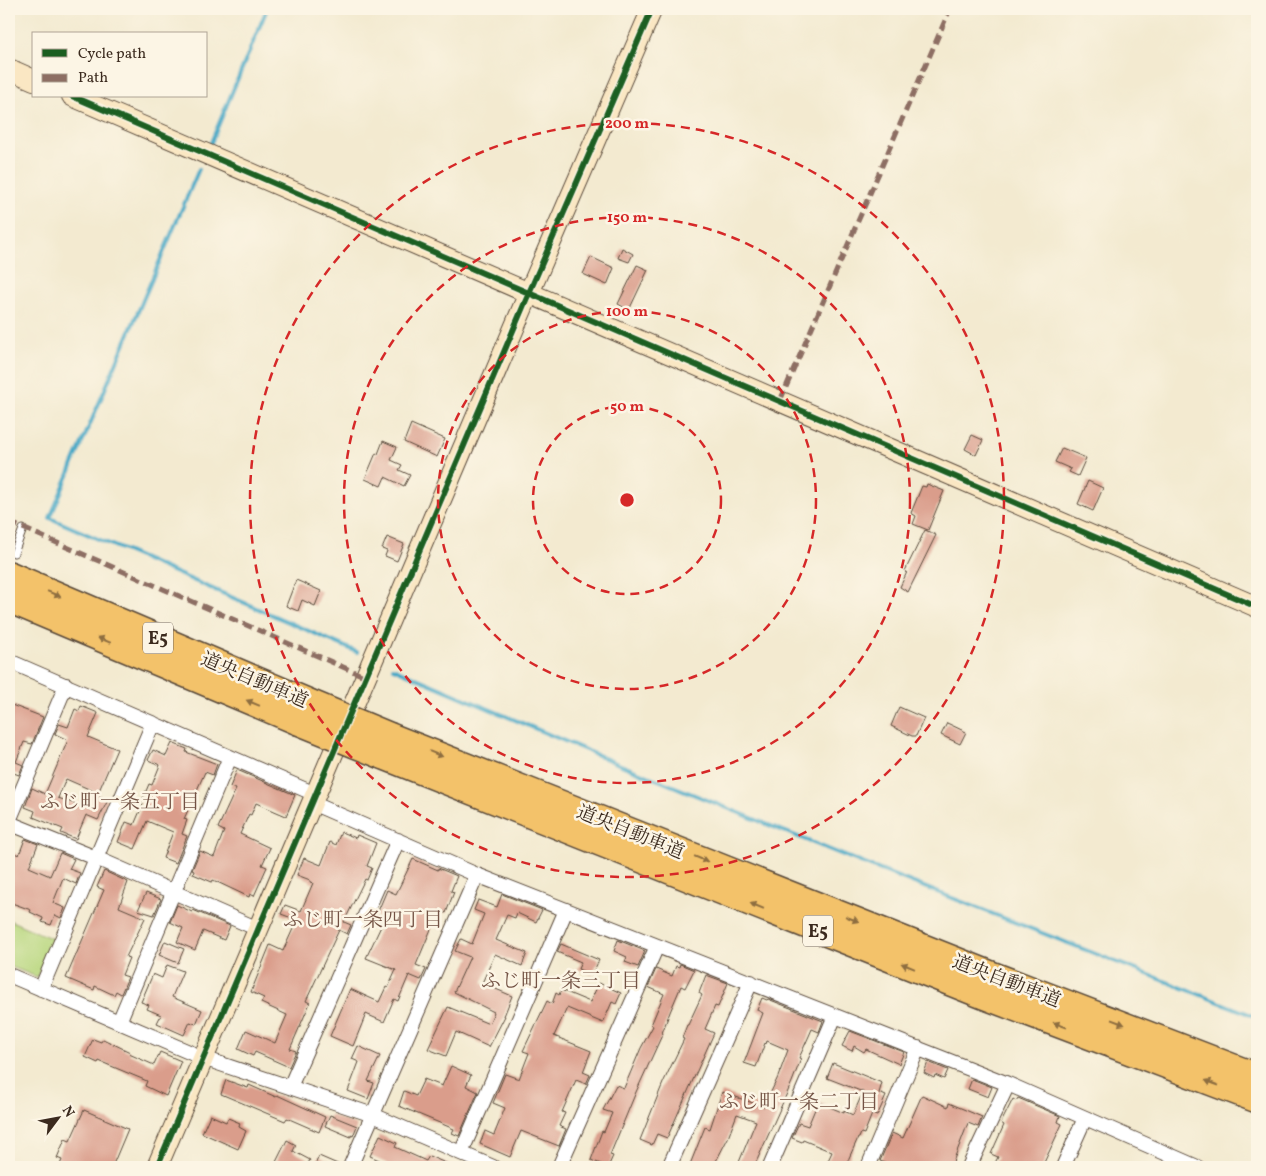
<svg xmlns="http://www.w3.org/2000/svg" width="1266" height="1176" font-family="Vollkorn,'Noto Serif JP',serif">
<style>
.green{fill:#b8d77e;stroke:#7a804e}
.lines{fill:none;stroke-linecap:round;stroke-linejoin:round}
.stream{stroke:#47a8c6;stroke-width:4}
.building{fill:#da9d8b}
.lane-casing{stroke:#574739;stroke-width:9}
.street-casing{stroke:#574739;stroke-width:16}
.secondary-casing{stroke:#574739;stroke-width:22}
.highway-casing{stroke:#574739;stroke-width:28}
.lane{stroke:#fff;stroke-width:7}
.street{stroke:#fff;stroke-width:14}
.secondary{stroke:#fae7c3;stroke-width:20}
.highway{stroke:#f3c26a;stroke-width:25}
.highway-bridge-casing{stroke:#574739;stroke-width:28;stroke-linecap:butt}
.highway-bridge{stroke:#f3c26a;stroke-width:25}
.quiet{stroke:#8d6e63;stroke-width:5;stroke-dasharray:10 5;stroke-linecap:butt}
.cycleway-casing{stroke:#fcf5e5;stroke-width:9}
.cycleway{stroke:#1b5e20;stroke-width:6}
.oneway{fill:#8e6e40}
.ring{fill:none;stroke:#d62828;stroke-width:2.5;stroke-dasharray:9 6}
.labels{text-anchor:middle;stroke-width:5;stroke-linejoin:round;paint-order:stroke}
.shield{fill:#fcf5e5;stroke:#75675a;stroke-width:1}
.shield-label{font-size:18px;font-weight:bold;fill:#3b2a1e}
.street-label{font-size:19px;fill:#3b2a1e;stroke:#fcf5e5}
.neighbourhood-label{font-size:20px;fill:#735244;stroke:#fcf5e5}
.centre{fill:#d62828;stroke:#fcf5e5;stroke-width:2.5}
.ring-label{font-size:15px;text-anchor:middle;font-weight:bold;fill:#d62828;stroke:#fcf5e5;stroke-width:5;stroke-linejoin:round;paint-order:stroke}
</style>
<rect width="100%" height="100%" fill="#fcf5e5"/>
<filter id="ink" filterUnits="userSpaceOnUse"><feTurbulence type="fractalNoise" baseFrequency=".02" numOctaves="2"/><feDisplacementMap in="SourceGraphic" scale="10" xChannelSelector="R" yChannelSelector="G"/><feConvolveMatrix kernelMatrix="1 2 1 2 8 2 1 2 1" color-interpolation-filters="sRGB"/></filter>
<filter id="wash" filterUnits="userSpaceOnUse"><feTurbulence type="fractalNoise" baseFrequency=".0096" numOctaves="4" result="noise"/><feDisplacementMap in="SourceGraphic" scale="20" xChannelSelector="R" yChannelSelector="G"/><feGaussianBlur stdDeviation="1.12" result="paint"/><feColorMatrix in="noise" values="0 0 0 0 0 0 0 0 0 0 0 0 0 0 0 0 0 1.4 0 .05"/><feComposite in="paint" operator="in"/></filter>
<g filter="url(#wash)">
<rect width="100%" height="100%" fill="#f3ead0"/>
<path class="green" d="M9,920L53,939L37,977L9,966Z"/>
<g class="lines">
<path class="stream" d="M210,145L267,9
M199,169L50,518L357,652
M393,668L616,763L865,864L1257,1017"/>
</g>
<g id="blocks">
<path class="building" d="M622,248L633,254L629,262L618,258Z
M591,257L614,268L607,285L583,274Z
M637,265L648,270L629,310L618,304Z
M411,424L445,439L437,457L404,442Z
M972,435L983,440L976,455L965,449Z
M383,441L397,447L391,460L402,465L399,470L410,475L404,486L385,477L381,486L365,479L376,453L378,454Z
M1062,448L1086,458L1078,476L1069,472L1071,469L1055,462Z
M1088,481L1103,488L1093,511L1078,504Z
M927,484L944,491L928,530L913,524L916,516L911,513L922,486L926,487Z
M925,530L936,535L908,592L900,587L907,572L905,571Z
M387,537L404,544L397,561L385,556L387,551L382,549Z
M296,580L321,591L315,606L302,600L298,611L286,606Z
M9,704L43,717L32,744L24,742L16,762L23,765L19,775L11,772L9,777Z
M81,706L98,713L88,737L117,749L98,793L66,779L58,798L82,806L89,791L108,800L98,820L86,815L76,839L61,833L63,829L33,817L35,811L25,807L32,788L45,794L68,740L55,734L59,724L68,727L75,709L79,711Z
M899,707L924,718L916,736H912L891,726Z
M947,723L966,732L960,744L941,735Z
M172,743L187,749L186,752L217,764L213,775L205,772L184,819L187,820L182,834L187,836L176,863L163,858L173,832L147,821L135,849L118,842L126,822L134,825L143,804L141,803L149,784L152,785L160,765L148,760L153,750L166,756Z
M237,770L295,795L286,816L256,803L251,815L249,814L240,834L270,848L262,865L267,867L254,896L250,894L249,897L213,880L212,882L193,874L194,871L192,870L200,851L214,857L224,831L218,828L236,789L230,787Z
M341,832L356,838L357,835L376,843L367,866L372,868L367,880L365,879L344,922L351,925L347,934L339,930L306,1001L310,1003L290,1049L296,1051L289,1067L255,1052L253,1056L238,1049L246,1030L275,1043L287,1015L261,1003L264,998L251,992L270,945L283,951L297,920L281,914L285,905L301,911L313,883L310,882V880L297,875L304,858L321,865L330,842L336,845Z
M25,839L38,844L29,867L50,876L60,853L74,859L69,869L80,873L76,884L63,878L53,903L65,908L61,918L55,915L51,925L42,922L43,918L30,912L31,910L9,902V851L19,855Z
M413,859L438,870V868L457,876L451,891L454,892L446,913L439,910L416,965L426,969L421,980L409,975L398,1001L394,999L384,1022L366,1014L353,1046L330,1036L350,989L379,1002L386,987L388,988L396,970L366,958L384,920L376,916L387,890L396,894Z
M104,871L128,882L119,907L145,918L126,957L129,958L122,975L128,977L121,994L116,991L114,995L95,986L94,990L66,978L104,890L97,887Z
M146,893L161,899L154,915L138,910Z
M502,894L542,910L536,922L517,913L515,918L507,915L496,940L527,953L522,966L495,954L482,983L512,996L504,1016H505L489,1047L456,1032L446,1056L428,1049L448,1007L489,1024L494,1012L454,992L470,957L455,951L461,939L472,944L484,914L474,910L478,900L497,907Z
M177,905L192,912L193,910L230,926L224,940L203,931L195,950L177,942L183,928L170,922Z
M618,940L645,951L638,967L625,962L627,957L614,951Z
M165,941L184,949L178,963L159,955Z
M561,944L599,960L592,975L578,969L581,962L557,952Z
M680,964L694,970L685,988L681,986L670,1012L662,1033H663L636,1092L610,1155L613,1156L608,1167L591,1160L602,1131L604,1132L612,1113L603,1110L616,1085L624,1088L641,1048L653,1026L651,1025L664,994L648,987L656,969L672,976L676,966L679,967Z
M167,965L183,971L172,997L202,1010L196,1024L190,1022L184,1035L157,1023L161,1015L147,1009L149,1005L141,1002L153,974L162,978Z
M706,975L728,983L718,1007L715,1006L705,1029L714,1033L667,1138L657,1134L652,1145L640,1140L663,1083L684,1039L682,1038L687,1025H688L702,995L699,993Z
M599,983L621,993L616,1004L612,1002L603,1023L567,1008L554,1036L591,1051L583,1072L590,1075L586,1084L576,1080L562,1112L565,1113L559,1126L566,1129L559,1146L521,1131L510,1157L480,1144L485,1131L494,1135L505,1108L493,1103L505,1074L519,1079L529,1053L523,1051L547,1001L552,1004L556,993L559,995L561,990L590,1002Z
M762,998L767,1000L768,999L823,1021L819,1032L812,1029L809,1036L799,1058L801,1059L792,1082L754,1167H737L756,1121L737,1114L728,1138L713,1167H689L705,1127L710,1129L722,1092L764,1107L778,1077L788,1050L767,1041L766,1044L765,1043L756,1067L744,1063L763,1013L757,1010Z
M850,1031L904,1052L899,1064L866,1049L864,1052L854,1046L852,1051L842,1046Z
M93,1039L101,1042L103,1039L130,1052L129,1054L154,1065L160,1052L181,1061L166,1096L145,1086L147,1081L99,1061L98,1063L85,1057Z
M358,1046L380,1056L368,1081L374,1083L368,1099L348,1091L359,1062L352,1059Z
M928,1062L948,1070L944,1079L935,1075L934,1078L924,1073Z
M833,1063L882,1083L879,1093L886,1096L877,1116L872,1114L864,1134L861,1133L859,1138H858L845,1167H825L832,1152L803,1140L802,1142L792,1138L799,1123L808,1126L818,1102L844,1113V1111L853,1115L863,1092L827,1078Z
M451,1066L471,1075L466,1086L478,1092L459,1136L452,1133L454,1129L399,1106L404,1091L416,1096L424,1079L442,1086Z
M972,1079L992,1087L988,1097L968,1089Z
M226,1080L248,1088L249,1085L276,1097L277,1095L325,1117L319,1132L287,1118L285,1121L221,1094Z
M922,1095L948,1107L949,1103L982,1117L978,1127L968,1123L951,1167H896L880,1161L892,1133L903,1138Z
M1018,1098L1060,1116L1058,1122L1062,1124L1042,1167H993L998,1157L991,1154L1004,1125L1001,1123L1013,1099L1016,1101Z
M84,1110L128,1129L112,1167H59L62,1160L57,1158L65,1139L70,1141Z
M210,1115L226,1122L228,1118L240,1123L239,1127L246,1131L238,1149L202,1133Z
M330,1115L357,1126L353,1136L351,1135V1137L325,1126Z
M380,1135L397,1143L395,1147L426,1161L429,1156L455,1167H395L370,1156Z
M287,1140L296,1145L293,1151L310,1160L306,1167H286L276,1162Z
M319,1156L342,1166L341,1167H314Z"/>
</g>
</g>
<g filter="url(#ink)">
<use href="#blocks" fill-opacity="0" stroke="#574739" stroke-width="1"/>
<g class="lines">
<g class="lane-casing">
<path id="lane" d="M14,553L23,529"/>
</g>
<g class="street-casing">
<path id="street" d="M9,661L315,794
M312,803L477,875L1008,1084L1197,1167
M9,821L66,685
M9,823L96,858L258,929
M9,975L203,1058L373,1115L493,1167
M41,989L153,723
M119,1022L230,757
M290,1087L398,840
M461,1153L566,910
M350,1167L477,875
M559,1167L657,946
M669,1167L751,982
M770,1167L835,1016
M868,1167L918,1048
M969,1167L1008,1084
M1063,1167L1085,1118"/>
</g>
<g class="secondary-casing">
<path id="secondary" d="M9,69L34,80
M72,96L1257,607
M157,1167L529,293L652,9"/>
</g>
<g class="highway-casing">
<path id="highway" d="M9,574L307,701
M9,600L298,722
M391,736L994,975L1257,1076
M382,756L983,996L1257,1100"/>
</g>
<use href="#lane" class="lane"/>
<use href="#street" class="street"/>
<use href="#secondary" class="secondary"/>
<use href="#highway" class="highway"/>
<g class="highway-bridge-casing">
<path id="highway-bridge" d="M307,701L391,736
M298,722L382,756"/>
</g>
<use href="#highway-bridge" class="highway-bridge"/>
<path class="quiet" d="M780,401L950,9
M9,522L366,677"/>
<g class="cycleway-casing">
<path id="cycleway" d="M72,96L1257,607
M157,1167L529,293L652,9"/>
</g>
<use href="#cycleway" class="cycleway"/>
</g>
<defs><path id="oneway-solid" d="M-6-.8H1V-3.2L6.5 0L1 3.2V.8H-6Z" transform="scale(1.25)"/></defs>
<g class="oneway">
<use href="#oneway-solid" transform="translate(54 594) rotate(23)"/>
<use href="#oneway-solid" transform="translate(104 640) rotate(-157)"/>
<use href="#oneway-solid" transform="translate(253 703) rotate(-157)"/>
<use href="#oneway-solid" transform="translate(436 754) rotate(22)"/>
<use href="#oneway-solid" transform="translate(701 859) rotate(22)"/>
<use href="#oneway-solid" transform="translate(757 906) rotate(-158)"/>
<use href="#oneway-solid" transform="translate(852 919) rotate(22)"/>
<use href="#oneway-solid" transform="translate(908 966) rotate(-158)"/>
<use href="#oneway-solid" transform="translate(1118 1022) rotate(21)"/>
<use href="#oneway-solid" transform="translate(1060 1025) rotate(-159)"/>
<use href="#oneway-solid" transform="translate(1212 1083) rotate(-159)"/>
</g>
</g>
<g class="ring">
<circle cx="627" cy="500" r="94"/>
<circle cx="627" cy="500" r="189"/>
<circle cx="627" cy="500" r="283"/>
<circle cx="627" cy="500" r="377"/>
</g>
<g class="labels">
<g class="shield">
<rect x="143" y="622.5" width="30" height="31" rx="4"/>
<rect x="803" y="915.5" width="30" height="31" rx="4"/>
</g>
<g class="shield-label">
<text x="158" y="644">E5</text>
<text x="818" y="937">E5</text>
</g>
<g class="street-label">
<text transform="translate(255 679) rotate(23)" y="7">道央自動車道</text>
<text transform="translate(631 831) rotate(22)" y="7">道央自動車道</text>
<text transform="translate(1007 980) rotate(21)" y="7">道央自動車道</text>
</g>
<g class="neighbourhood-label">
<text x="120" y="808">ふじ町一条五丁目</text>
<text x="363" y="926">ふじ町一条四丁目</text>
<text x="561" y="987">ふじ町一条三丁目</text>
<text x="799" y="1108">ふじ町一条二丁目</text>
</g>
</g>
<circle cx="627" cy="500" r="8" class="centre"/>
<g class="ring-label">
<text x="627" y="128">200 m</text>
<text x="627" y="222">150 m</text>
<text x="627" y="316">100 m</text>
<text x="627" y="411">50 m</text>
</g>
<rect width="1266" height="1176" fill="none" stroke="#fcf5e5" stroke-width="30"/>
<rect x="32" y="32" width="175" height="65" fill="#fcf5e5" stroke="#afa495"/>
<rect x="42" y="49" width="25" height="8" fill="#1b5e20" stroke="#afa495"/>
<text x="78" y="58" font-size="15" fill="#3b2a1e">Cycle path</text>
<rect x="42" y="74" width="25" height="8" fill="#8d6e63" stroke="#afa495"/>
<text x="78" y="82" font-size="15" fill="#3b2a1e">Path</text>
<g transform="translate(58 1118) rotate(58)" stroke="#fcf5e5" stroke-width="4" paint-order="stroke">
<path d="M0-4L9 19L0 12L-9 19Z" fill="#3b2a1e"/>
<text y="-8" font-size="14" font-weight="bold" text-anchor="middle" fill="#3b2a1e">N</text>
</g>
</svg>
